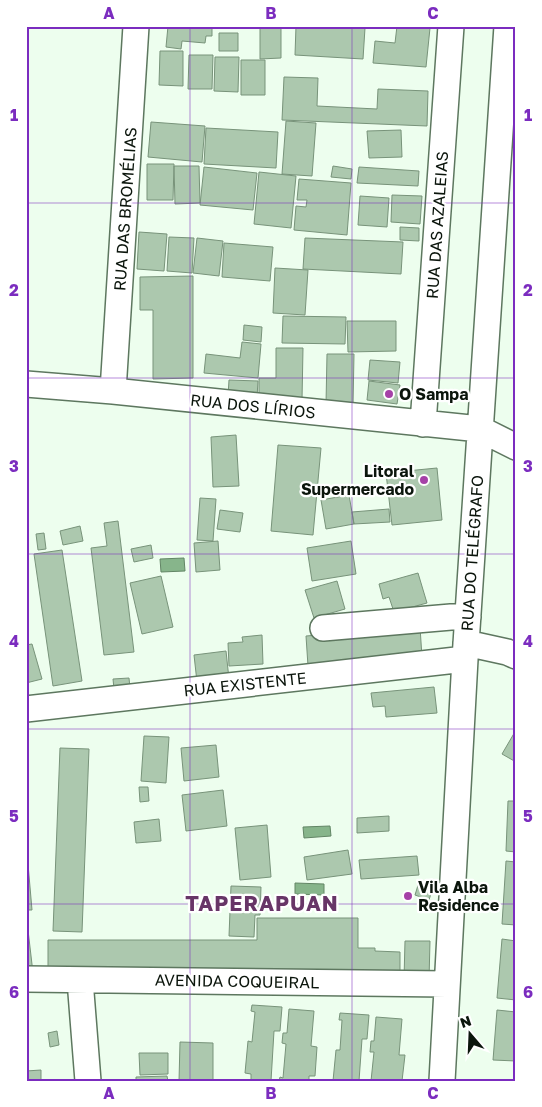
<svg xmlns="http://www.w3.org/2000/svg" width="542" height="1107" font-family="'Golos Text',sans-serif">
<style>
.water{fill:#87b58b;stroke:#628565}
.building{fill:#acc8ae;stroke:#78937a}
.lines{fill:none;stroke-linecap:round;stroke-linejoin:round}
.minor-casing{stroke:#5d775f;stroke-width:28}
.minor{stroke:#fff;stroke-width:25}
.grid{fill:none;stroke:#7b2cbf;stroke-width:1;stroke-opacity:0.55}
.poi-dot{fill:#a541a7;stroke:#fff;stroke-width:2}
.labels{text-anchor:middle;stroke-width:4.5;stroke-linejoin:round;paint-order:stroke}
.street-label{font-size:16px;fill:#0b150c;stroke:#fff}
.poi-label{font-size:16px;font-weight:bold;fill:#0b150c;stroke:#fff;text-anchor:start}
.district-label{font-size:21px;font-weight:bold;letter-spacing:1px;fill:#673567;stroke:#fff}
.neatline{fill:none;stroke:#7b2cbf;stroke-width:2}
.grid-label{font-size:16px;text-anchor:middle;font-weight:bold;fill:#7b2cbf}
</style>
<rect width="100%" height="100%" fill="#edfeee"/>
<path class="water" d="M184,558L185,571L161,572L160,559Z
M330,826L331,836L304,838L303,827Z
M295,883L324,884V895L295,894Z"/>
<path class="building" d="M168,26H212V36H206L205,43L182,41L181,49L166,47Z
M260,26H281V58L260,59Z
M296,26L365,28L363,59L295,55Z
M397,26L430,28L426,67L373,63L375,41L395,43Z
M219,33H238V51H219Z
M160,51H183V86L159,85Z
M189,55H213L212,89H188Z
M215,57H239L238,92L214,91Z
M241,60H265V95H241Z
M284,77L318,78L317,106L377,109L378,89L428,91L427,126L282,120Z
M286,121L316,123L312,176L282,174Z
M151,122L205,126L202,162L148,157Z
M206,128L278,132L276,168L204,164Z
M401,130L402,157L369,158L367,131Z
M147,164H174L173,200H147Z
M174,166H199L200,203L175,204Z
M333,166L352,169L351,179L331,177Z
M204,167L257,173L253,210L200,205Z
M359,167L419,171L418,186L357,183Z
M259,172L296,176L291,228L254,224Z
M299,179L351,183L347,235L294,230L296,206L306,207L307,200H297Z
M392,195L422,196L420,224L391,222Z
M360,196L389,198L387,227L358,225Z
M400,227L419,228V241L400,240Z
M139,232L167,234L164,271L137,269Z
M169,237L194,238L192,273L167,271Z
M197,238L223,241L219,276L193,273Z
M305,238L403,242L401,274L303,269Z
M224,243L273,247L270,281L222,277Z
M275,268L308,270L305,315L273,313Z
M193,276V378L153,379V310H140V277Z
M283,316L346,317L345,344L282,343Z
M347,321H396V351L348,352Z
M244,325L262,327L261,342L243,340Z
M242,342L261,344L258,378L204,373L206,354L240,358Z
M276,348H303L302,400L259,399V378H276Z
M327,354H354L353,405L326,404Z
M370,360L400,362L398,383L368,380Z
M229,380L258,381L257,397L228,396Z
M369,381L400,385L397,404L367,400Z
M236,435L239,486L213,487L211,437Z
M278,445L321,448L313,535L271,531Z
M437,468L442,520L392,525L386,473Z
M349,495L354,524L326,529L321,500Z
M200,498L216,499L213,541L197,540Z
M389,509L390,522L354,524L352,512Z
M220,510L243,513L240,532L217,529Z
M118,521L134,652L104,655L91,548L107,546L104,523Z
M80,526L83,541L63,545L60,531Z
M44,533L46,549L38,550L36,534Z
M218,541L220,570L196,572L194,543Z
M351,541L356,574L312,581L307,548Z
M151,545L153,558L134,562L131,549Z
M62,550L82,681L53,686L34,554Z
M418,573L427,603L394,612L389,597L383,599L379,584Z
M161,576L173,627L142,634L130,583Z
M337,581L345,609L314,618L305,590Z
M420,627L422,657L308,666L306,636Z
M262,635L263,664L229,666L228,643L243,642L242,637Z
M32,644L42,679L26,683V645Z
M226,651L229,679L197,682L194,655Z
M129,678L130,688L114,689L113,679Z
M434,687L437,713L386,717L385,706L373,707L371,693Z
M516,730V762L502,754Z
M144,736L169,737L166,783L141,781Z
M216,745L219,777L184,781L181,748Z
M60,748L89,749L82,932L53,931Z
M139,787H148L149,801L140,802Z
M223,790L227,826L186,831L182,795Z
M508,801H516V852L506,851Z
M389,816V831L357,833V818Z
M159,819L161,841L136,843L134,822Z
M267,825L271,877L240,880L235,828Z
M348,850L352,874L307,880L304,857Z
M417,856L419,875L361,879L359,860Z
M506,861L516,862V925L502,924Z
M26,864H28L32,910H26Z
M419,882L433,887L429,900L415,895Z
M231,886L261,887L260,915H255L254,937L229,936Z
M257,918H358V948H375V951L400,952V978H48V940H257Z
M26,930H28L33,973L26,974Z
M502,939L516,941V1000L497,998Z
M405,941H430L429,980L404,979Z
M252,1005L282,1007L280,1031H274L271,1081H251V1074L245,1073L248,1041L252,1042L255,1012L251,1011Z
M289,1009L314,1011L311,1046L317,1047L315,1076H309V1081H279L280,1077L283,1078L286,1044L282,1043L283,1033H287Z
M497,1010L516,1012V1061L493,1060Z
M340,1013L369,1015L367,1039H362L359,1081H333L336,1050H340L342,1020H339Z
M376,1017L402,1019L399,1055H405L402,1081H371L374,1052H370L371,1041H374Z
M57,1031L59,1045L50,1047L48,1033Z
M180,1042L213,1043V1081H179Z
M139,1053H168V1074L140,1075Z
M41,1070V1081H26V1071Z
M167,1076L168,1081H136V1077Z"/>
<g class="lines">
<g class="minor-casing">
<path id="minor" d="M26,384L113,391L480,429L516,447
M113,391L136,26
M423,424L451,26
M323,628L451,617H468
M466,643L507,652L516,656
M26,709L465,659
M26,979L447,984
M80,980L88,1081
M442,1081L465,659L507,26"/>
</g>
<use href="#minor" class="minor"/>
</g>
<path class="grid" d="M190,26V1081M352,26V1081M26,203H516M26,378H516M26,554H516M26,729H516M26,904H516"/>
<g class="poi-dot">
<circle cx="389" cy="394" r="5"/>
<circle cx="424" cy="480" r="5"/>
<circle cx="408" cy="896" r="5"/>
</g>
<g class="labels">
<g class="street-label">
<text transform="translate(125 209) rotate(-86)" y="6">RUA DAS BROMÉLIAS</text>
<text transform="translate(437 225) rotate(-86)" y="6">RUA DAS AZALEIAS</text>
<text transform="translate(253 406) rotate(6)" y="6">RUA DOS LÍRIOS</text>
<text transform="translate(472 553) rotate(-86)" y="6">RUA DO TELÉGRAFO</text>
<text transform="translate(245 684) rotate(-6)" y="6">RUA EXISTENTE</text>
<text transform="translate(237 981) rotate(1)" y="6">AVENIDA COQUEIRAL</text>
</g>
<g class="poi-label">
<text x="399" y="400">O Sampa</text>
<text x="414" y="477" text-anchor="end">Litoral<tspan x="414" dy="18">Supermercado</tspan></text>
<text x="418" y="893">Vila Alba<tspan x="418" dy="18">Residence</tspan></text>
</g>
<g class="district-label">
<text x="262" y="911">TAPERAPUAN</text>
</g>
</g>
<rect width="542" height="1107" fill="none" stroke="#ffffff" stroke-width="55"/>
<g transform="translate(470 1034) rotate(341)" stroke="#ffffff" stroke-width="4" paint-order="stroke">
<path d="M0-4L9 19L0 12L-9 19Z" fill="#0b150c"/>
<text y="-8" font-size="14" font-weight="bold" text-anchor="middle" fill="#0b150c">N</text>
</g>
<rect x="28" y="28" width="486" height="1052" class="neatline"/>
<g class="grid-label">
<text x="109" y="19">A</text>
<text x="271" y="19">B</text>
<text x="433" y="19">C</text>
<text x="14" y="121">1</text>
<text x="528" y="121">1</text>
<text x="14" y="296">2</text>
<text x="528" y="296">2</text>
<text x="14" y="472">3</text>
<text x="528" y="472">3</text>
<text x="14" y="647">4</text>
<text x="528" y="647">4</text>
<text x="14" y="822">5</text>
<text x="528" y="822">5</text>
<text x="14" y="998">6</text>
<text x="528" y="998">6</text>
<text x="109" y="1099">A</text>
<text x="271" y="1099">B</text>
<text x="433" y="1099">C</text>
</g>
</svg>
